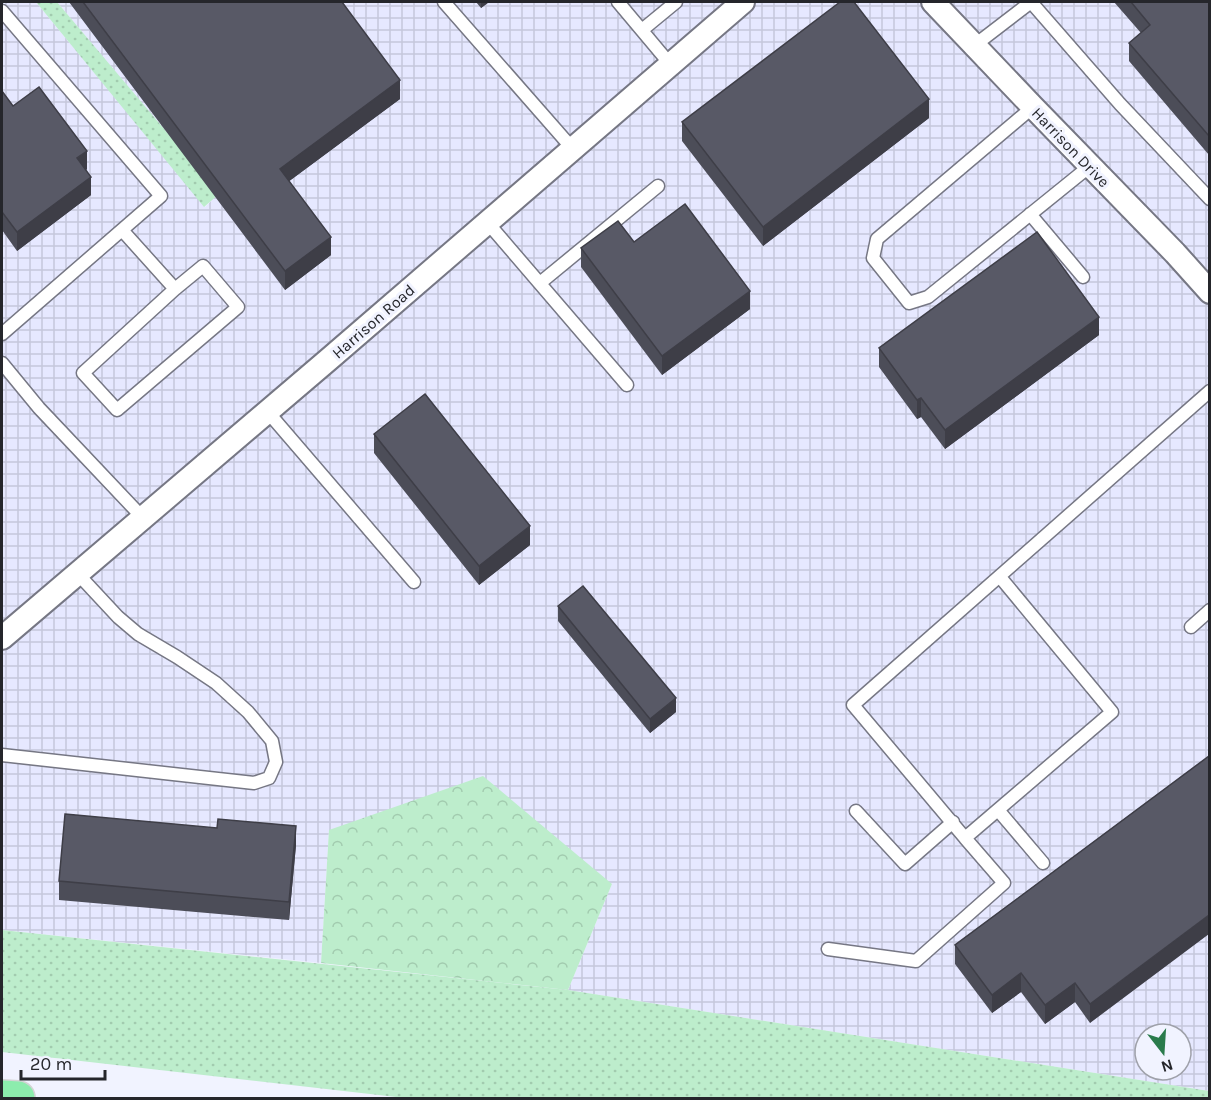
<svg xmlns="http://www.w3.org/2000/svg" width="1211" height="1100" font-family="Karla,sans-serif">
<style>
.industrial{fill:url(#industrial-grid);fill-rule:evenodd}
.grass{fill:url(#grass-dots)}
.forest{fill:url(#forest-crowns)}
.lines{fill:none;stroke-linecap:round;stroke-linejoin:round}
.service-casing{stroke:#767784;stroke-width:15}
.minor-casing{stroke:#767784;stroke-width:26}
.motorway-casing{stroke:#d3d4d5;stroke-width:36}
.service{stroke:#fff;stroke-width:12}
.minor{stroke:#fff;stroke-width:22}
.motorway{stroke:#8cecad;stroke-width:33}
.wall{fill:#4c4d58}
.shaded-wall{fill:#3e3e47}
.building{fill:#585966;stroke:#3e3e47;stroke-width:1.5}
.labels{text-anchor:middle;stroke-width:6;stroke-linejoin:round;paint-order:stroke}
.street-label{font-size:16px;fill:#25262b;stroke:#f1f3ff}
</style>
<defs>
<pattern id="industrial-grid" width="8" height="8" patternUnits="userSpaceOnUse" patternTransform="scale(1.5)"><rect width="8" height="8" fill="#e6e8ff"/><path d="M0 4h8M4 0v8" fill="none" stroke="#c5c7db"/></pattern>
<pattern id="grass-dots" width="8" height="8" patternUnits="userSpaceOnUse" patternTransform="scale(1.5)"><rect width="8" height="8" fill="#bdedcc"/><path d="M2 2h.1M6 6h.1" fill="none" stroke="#a2cbaf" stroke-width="1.8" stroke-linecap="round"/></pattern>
<pattern id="forest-crowns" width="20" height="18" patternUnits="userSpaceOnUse" patternTransform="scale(1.5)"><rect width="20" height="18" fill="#bdedcc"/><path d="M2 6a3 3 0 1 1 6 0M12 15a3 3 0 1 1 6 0" fill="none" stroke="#a2cbaf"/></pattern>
</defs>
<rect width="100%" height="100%" fill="#f1f3ff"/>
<path class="industrial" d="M2,2H36L205,207L218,194L57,2H1209V1091L568,990L612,884L329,830L321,963L2,930ZM1145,1034H1181V1070H1145Z"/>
<path class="grass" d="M36,2H57L219,194L204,207Z
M2,930L568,990L1209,1091L1210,1098H405L2,1052Z"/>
<path class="forest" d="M483,776L612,884L568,990L321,963L329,830Z"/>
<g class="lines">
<g class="service-casing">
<path id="service" d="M444,2L572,148
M618,2L670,64
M2,11L161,196L2,334
M642,30L676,2
M975,45L1031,2L1120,104L1210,199
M1033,107L877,239L873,258L909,303L928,297L1090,166
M1030,214L1083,277
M487,222L627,385
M122,230L175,289L83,373L117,410L238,307L203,266L175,289
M540,283L658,186
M2,363L39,408L143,518
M267,411L414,582
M1191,627L1210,610
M2,755L254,783L269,778L276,762L272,741L248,712L216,683L177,657L138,634L118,617L77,573
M998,810L1043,863
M856,811L905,864L953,822
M965,838L853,705L1210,391
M828,949L916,961L1004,883L965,838L1112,712L1000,577"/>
</g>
<g class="minor-casing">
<path id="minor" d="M933,2L1033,107L1175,253L1210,292
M2,638L328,360L743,2"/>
</g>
<g class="motorway-casing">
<path id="motorway" d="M2,1097L18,1098"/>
</g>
<use href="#service" class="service"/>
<use href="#minor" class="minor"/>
<use href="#motorway" class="motorway"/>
</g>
<path class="wall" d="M69,2H342L400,99L289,181L331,255L285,290Z
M476,2H489L481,8Z
M1114,2H1209V155L1129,61V43L1141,33Z
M2,91L13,106L87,169L86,170L91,195L17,251L2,230Z
M929,118L763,246L682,141V122Z
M581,248L750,309L662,375L581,267Z
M1099,335L945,449L921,417L917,419L879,367V348Z
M374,434L530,545L479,585L374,453Z
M558,606L676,712L650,733L558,621Z
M1209,756L1090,1023L1075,1002L1045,1024L1021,992L992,1013L955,964V945Z
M296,845L289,920L59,900V881Z"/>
<path class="shaded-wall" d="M481,2H489L481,8Z
M400,80V99L280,188V169Z
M929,99V118L763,246V227Z
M87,151V169L77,177V158Z
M91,177V195L17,251V232Z
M331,237V255L285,290V271Z
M750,291V309L662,375V356Z
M1099,317V335L945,449V430Z
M921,398V417L917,419V400Z
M530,526V545L479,585V566Z
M676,698V712L650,733V719Z
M296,826V845L289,920V902Z
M1209,915V934L1090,1023V1004Z
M1021,973V992L992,1013V995Z
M1075,983V1002L1045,1024V1005Z"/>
<path class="building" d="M83,2H342L400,80L280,169L331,237L285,271Z
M840,2H854L929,99L763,227L682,122Z
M1131,2H1209V136L1129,43L1150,25Z
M39,87L87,151L77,158L91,177L17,232L2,212V91L13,106Z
M685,204L750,291L662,356L581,248L618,221L634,242Z
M1037,232L1099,317L945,430L921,398L917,400L879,348Z
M425,394L530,526L479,566L374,434Z
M583,586L676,698L650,719L558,606Z
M1209,756V915L1090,1004L1075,983L1045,1005L1021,973L992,995L955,945Z
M65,814L217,828L218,819L296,826L289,902L59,881Z"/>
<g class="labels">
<g class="street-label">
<text transform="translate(1071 147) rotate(46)" y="6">Harrison Drive</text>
<text transform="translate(373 321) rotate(-41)" y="6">Harrison Road</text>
</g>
</g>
<rect width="1211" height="1100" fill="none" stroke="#25262b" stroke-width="6"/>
<g transform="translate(1163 1052) rotate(163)"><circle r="28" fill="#f1f3ff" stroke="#9fa1aa" stroke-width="1.5"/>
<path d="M0-4.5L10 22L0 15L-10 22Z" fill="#2a7b4c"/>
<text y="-9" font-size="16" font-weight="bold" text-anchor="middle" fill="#25262b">N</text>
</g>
<path d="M21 1070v9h84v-9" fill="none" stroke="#25262b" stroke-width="3"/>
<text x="30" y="1070" font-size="18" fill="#25262b" stroke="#f1f3ff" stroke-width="4.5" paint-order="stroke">20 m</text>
</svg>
